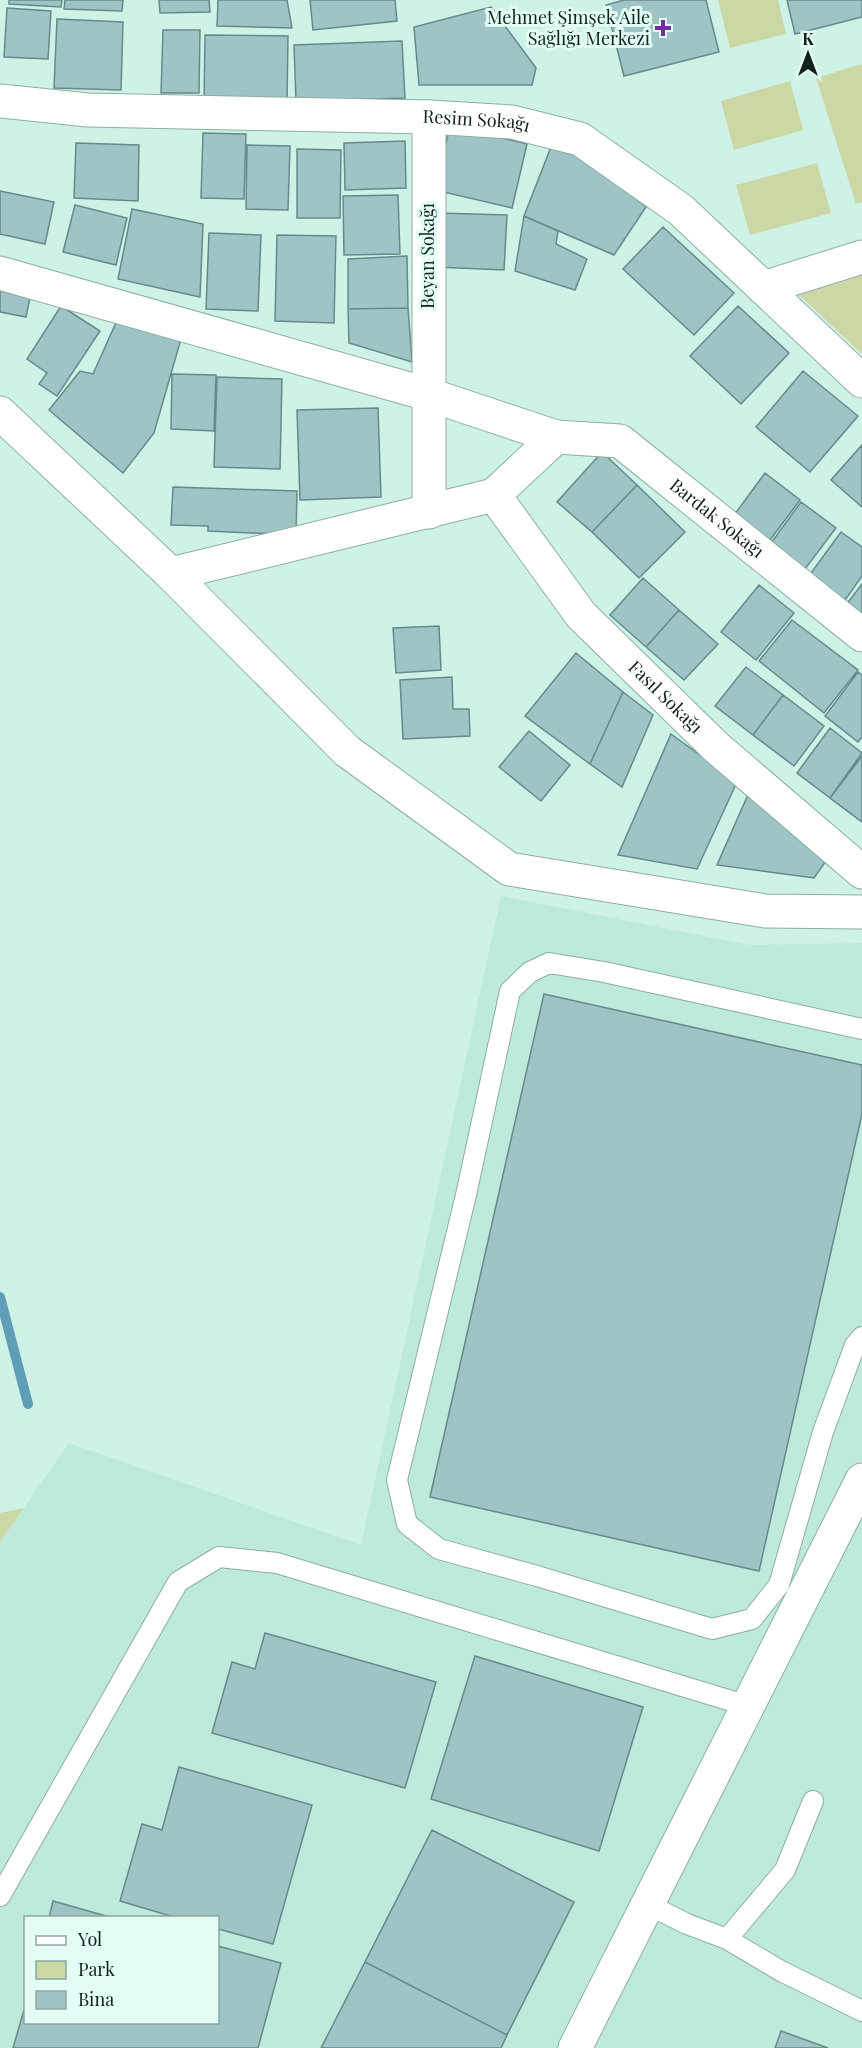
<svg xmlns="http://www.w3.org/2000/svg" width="862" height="2048" font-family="'Playfair Display',serif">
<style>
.built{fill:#bdeadb;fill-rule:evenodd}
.green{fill:#ccd7a6}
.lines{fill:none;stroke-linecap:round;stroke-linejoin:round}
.stream{stroke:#609db7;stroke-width:10}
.building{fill:#9fc4c6;stroke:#668a8c;stroke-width:1.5}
.lane-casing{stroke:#8caea3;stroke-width:22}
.street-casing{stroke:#8caea3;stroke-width:35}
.secondary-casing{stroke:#8caea3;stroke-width:35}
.lane{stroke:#fff;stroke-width:20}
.street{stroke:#fff;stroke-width:33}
.secondary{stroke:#fff;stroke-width:33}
.poi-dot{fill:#752c9e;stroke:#e2fef4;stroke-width:2}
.labels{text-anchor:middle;stroke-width:6;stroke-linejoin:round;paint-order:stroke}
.poi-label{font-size:18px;fill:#14211d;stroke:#e2fef4;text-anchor:end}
.street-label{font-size:18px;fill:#14211d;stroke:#e2fef4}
</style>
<rect width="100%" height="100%" fill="#cff2e6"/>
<path class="built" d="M501,896L750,945L862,943V2048H0V1542L69,1443L361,1545ZM26,1918H218V2022H26Z"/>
<path class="green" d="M718,0H778L786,34L730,48Z
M862,64V202L856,204L816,78Z
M790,81L803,130L734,150L721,101Z
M817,163L831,213L750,235L736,185Z
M862,274V354L797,293Z
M24,1508L0,1542V1513Z"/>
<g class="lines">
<path class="stream" d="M0,1297L28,1404"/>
</g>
<path class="building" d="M9,0H62L61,7L9,4Z
M65,0H123L122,11L64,9Z
M159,0H209L210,12L160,13Z
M218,0H287L292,28L217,26Z
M310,0H395L397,21L313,30Z
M624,0H706L719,52L624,76L606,5Z
M787,0H862V17L795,34Z
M491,7L536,68L532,85H419L414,27Z
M7,8L51,11L48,59L4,57Z
M57,19L123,22L121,90L54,88Z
M163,30H200L199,93H161Z
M205,35L288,36L287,104L204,103Z
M402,41L405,98L296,101L294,45Z
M450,126L527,144L512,208L435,190Z
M203,133L246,134L244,199L201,198Z
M405,141L406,188L345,190L344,143Z
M76,143L139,145L138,201L74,198Z
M247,145L290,146L288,210L246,209Z
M551,147L594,161L646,207L614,255L524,216Z
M297,149L341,150L340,218H297Z
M0,191L54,202L45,244L0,234Z
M398,195L400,254L344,255L343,196Z
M75,205L127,218L116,265L63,252Z
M132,209L203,224L200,297L118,279Z
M438,213L507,215L504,270L435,267Z
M524,216L558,231L556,244L587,259L575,290L515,271Z
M663,227L734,293L694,335L623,269Z
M209,233L261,235L258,311L206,309Z
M277,235L336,236L334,323L275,321Z
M407,256L408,308L348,309V259Z
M0,291L30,298L26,317L0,312Z
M61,306L100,331L57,396L39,384L47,373L27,359Z
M738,306L789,353L741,404L690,356Z
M408,308L412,362L349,343L348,309Z
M119,316L183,332L154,433L123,473L49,410L80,371L93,374Z
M803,371L858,416L810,472L756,427Z
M172,374L216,375L214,431L171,429Z
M217,377L282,379L280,469L214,467Z
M378,408L381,497L300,500L297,410Z
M862,445V507L831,480Z
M602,452L637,485L592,532L557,502Z
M765,473L800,500L767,544L732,518Z
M637,485L685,532L639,578L592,532Z
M173,487L297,491L296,535L208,531V526L171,525Z
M801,502L836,528L802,573L768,547Z
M841,532L862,547V576L843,603L808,577Z
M643,578L679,610L646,647L610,615Z
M862,584V618L846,605Z
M759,585L794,613L756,660L721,632Z
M679,610L718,644L684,680L646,647Z
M792,620L858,670L824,713L759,661Z
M439,626L441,670L396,673L393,628Z
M576,653L623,692L590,764L525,716Z
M746,667L783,695L753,735L715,706Z
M858,672L862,675V737L858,742L825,716Z
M452,677L453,709H469L470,736L403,739L400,680Z
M623,692L653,715L622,787L590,764Z
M783,695L824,726L794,766L753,735Z
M830,728L862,753L830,798L797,773Z
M529,731L570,765L541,801L499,767Z
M671,734L737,782L697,869L618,855Z
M862,756V822L830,798Z
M751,788L831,854L814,878L717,865Z
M544,994L862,1065V1114L759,1571L430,1497Z
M265,1633L436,1682L405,1788L212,1733L232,1662L255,1669Z
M475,1656L643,1707L599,1851L431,1799Z
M179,1767L312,1805L273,1944L218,1929V1918H177L120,1901L142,1824L162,1830Z
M432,1830L574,1902L507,2035L365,1962Z
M53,1901L113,1918H49Z
M218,1946L281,1963L258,2048H13L26,2003V2022H218Z
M365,1962L507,2035L501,2048H321Z
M781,2031L828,2048H775Z"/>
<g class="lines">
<g class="lane-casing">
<path id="lane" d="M862,1029L604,972L549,963L530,972L510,991L466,1195L397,1480L407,1524L439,1549L537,1576L712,1629L752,1619L779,1585L823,1432L855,1345L862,1337
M0,1896L178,1582L219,1557L277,1563L748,1706
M647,1904L687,1924L727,1939L781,1971L862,2011
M727,1939L785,1870L813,1801"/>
</g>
<g class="street-casing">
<g id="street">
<path id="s1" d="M0,101L88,110L429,117L512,122L580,139L681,210L862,381"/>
<path d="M0,273L427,394L556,437L494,495L171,574"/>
<path d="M763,288L862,257"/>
<path id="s2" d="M556,437L620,441L862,635"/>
<path id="s3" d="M494,495L581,615L716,747L862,872"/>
<path d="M429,512V117"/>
<path d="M575,2048L862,1480"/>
</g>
</g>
<g class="secondary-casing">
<path id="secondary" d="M0,413L171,574L347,751L509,869L765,911L862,912"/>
</g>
<use href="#lane" class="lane"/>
<use href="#street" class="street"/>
<use href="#secondary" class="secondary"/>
</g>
<path class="poi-dot" d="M660 19h6v6h6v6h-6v6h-6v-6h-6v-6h6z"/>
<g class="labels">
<g class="poi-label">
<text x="650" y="24">Mehmet Şimşek Aile<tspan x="650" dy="21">Sağlığı Merkezi</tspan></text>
</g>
<g class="street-label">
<text dy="6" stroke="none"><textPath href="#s1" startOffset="477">Resim Sokağı</textPath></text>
<text transform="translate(428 256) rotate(-90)" y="6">Beyan Sokağı</text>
<text dy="6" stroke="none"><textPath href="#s2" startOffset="188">Bardak Sokağı</textPath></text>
<text dy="6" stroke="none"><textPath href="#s3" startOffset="266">Fasıl Sokağı</textPath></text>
</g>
</g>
<rect x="24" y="1916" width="195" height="108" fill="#e2fef4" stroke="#90a69e" stroke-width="1.5"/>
<rect x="36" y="1936" width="30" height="9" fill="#ffffff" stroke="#90a69e" stroke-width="1.5"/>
<text x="78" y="1946" font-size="18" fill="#14211d">Yol</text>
<rect x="36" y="1961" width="30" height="18" fill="#ccd7a6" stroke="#90a69e" stroke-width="1.5"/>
<text x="78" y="1976" font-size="18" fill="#14211d">Park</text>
<rect x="36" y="1991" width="30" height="18" fill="#9fc4c6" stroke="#90a69e" stroke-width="1.5"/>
<text x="78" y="2006" font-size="18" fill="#14211d">Bina</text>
<g transform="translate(808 54)" stroke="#e2fef4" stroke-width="4.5" paint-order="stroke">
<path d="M0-4.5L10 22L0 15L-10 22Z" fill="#14211d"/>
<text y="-9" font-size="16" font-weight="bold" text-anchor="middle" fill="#14211d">K</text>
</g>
</svg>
